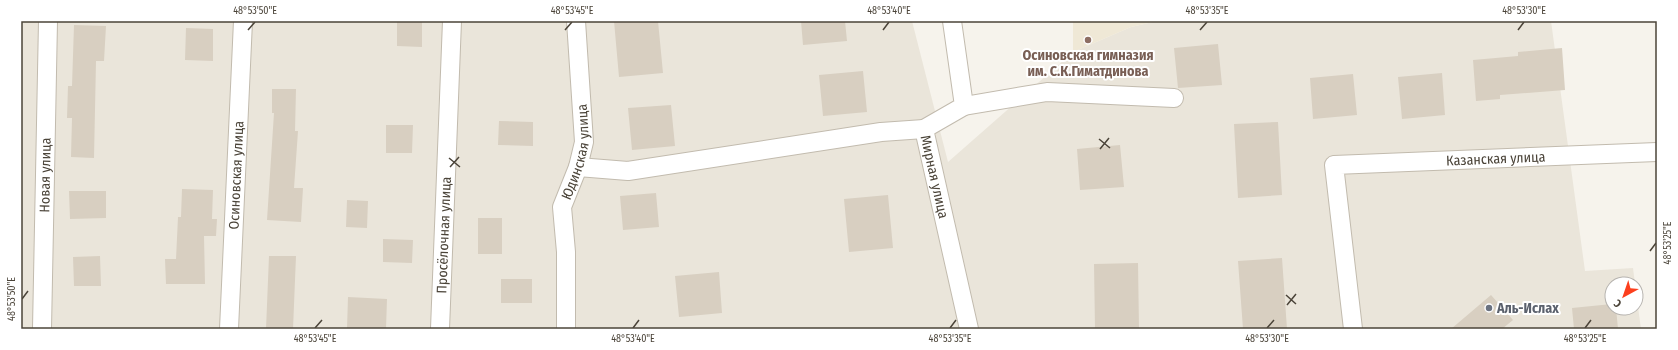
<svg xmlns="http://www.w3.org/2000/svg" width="1678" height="350" font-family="'Fira Sans Condensed',sans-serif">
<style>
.residential{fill:#eae5da}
.education{fill:#efe8d6}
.building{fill:#d8cfc1}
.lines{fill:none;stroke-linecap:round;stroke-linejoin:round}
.minor-casing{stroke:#c2bbae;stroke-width:20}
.minor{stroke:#fff;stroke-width:18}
.ticks{fill:none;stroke:#4b4439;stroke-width:1.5}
.education-dot{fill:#8d6e63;stroke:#fff;stroke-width:1.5}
.worship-dot{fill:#6b7280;stroke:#fff;stroke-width:1.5}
.labels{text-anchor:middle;stroke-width:4;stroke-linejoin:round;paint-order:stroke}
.education-label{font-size:14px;font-weight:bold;fill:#785e54;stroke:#fff}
.street-label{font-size:14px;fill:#4b4439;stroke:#fff}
.worship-label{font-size:14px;font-weight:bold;fill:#5b616d;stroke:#fff;text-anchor:start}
.neatline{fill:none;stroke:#4b4439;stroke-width:1.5}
.ticks-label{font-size:10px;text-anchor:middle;fill:#4b4439}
</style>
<rect width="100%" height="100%" fill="#f6f3ec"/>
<path class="residential" d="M21,21H912L948,162L1073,52L1131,27L1157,21H1551L1585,271L1633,268L1635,284H1612V308H1636V292L1641,329H21Z"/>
<path class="education" d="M1073,21H1157L1131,27L1073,52Z"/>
<path class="building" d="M397,21H422V47L397,46Z
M614,21H658L663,73L619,77Z
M801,21H845L847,41L803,45Z
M74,25L106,26L104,61H96L94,158L71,157L72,118H67L68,86H72Z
M186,28L213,29V61L185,60Z
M1218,44L1222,85L1178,88L1174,48Z
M1562,48L1565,90L1500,95V99L1476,101L1473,60L1518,56V52Z
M863,71L867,112L823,116L819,75Z
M1442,73L1445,115L1402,119L1398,77Z
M1353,74L1357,115L1313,119L1310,78Z
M272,89H296L295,131H298L294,188H303L301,222L267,220L274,113H272Z
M671,105L675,146L632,150L628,108Z
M499,121L533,122V146L498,145Z
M1278,122L1282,195L1238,198L1234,124Z
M386,125H413L412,153H386Z
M1120,145L1124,187L1080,190L1077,149Z
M182,189L213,190L212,219H217L216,236H204L205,284H166L165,259H176L178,217H181Z
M69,191H106V218L70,219Z
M656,193L659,227L623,230L620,196Z
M888,195L893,248L849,252L844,199Z
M347,200L368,201L367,228L346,227Z
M478,218H502V254H478Z
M383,239L413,240L412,263L383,262Z
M100,256L101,286H74L73,257Z
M269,256H296L293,329H266Z
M1282,258L1287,329H1243L1238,261Z
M1138,263L1139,329H1095L1094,264Z
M719,272L722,313L679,317L675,276Z
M501,279H532V303H501Z
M1491,295L1513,320L1502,329H1451Z
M348,297L387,299L386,329H347Z
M1612,304V308H1616L1618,329H1574L1572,308Z"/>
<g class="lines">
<g class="minor-casing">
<g id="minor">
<path id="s1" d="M952,21L964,106L924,129L969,329"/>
<path d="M964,106L1047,92L1174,98"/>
<path d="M578,167L628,171L881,132L924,129"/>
<path id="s2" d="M42,329L48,21"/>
<path id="s3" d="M229,329L243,21"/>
<path id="s4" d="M440,329L452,21"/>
<path id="s5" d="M566,329V252L562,207L578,167L584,142L576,21"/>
<path id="s6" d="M1353,329L1334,165L1657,152"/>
</g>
</g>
<use href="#minor" class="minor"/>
</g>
<path class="ticks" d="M248,30L255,22M565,30L572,22M883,30L889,22M1200,30L1207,22M1518,30L1524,22M1099,139L1110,148M1100,149L1109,138M449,158L460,167M450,167L459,157M1650,251L1656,243M1286,295L1296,304M22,299L28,291M1287,305L1296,294M315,328L322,320M633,328L639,320M950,328L956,320M1267,328L1274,320M1585,328L1591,320"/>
<circle class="education-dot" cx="1088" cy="40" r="4"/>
<circle class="worship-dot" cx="1489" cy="308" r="4"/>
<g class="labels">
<g class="education-label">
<text x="1088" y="60">Осиновская гимназия<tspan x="1088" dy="16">им. С.К.Гиматдинова</tspan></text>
</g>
<g class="street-label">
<text dy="5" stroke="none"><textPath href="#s5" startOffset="180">Юдинская улица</textPath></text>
<text dy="5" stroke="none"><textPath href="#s6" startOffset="327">Казанская улица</textPath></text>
<text dy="5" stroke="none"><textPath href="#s2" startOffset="154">Новая улица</textPath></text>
<text dy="5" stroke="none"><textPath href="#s3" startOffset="154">Осиновская улица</textPath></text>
<text dy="5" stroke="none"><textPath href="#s1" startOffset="181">Мирная улица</textPath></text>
<text dy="5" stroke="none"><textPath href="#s4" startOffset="94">Просёлочная улица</textPath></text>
</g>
<g class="worship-label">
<text x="1497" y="313">Аль-Ислах</text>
</g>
</g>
<rect width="1678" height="350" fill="none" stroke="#ffffff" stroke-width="44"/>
<g transform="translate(1624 296) rotate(220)"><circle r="19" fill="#ffffff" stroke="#b7b4b0"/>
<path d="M0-3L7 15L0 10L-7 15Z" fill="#fc3f1d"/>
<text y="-6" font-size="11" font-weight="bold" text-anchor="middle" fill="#4b4439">С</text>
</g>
<rect x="22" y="22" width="1634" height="306" class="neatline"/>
<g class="ticks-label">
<text x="255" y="14">48°53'50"E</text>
<text x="572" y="14">48°53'45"E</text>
<text x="889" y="14">48°53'40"E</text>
<text x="1207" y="14">48°53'35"E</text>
<text x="1524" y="14">48°53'30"E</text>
<text transform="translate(1667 243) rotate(-90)" y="4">48°53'25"E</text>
<text transform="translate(11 299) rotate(-90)" y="4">48°53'50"E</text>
<text x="315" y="342">48°53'45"E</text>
<text x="633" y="342">48°53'40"E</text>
<text x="950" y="342">48°53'35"E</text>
<text x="1267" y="342">48°53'30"E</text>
<text x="1585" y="342">48°53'25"E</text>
</g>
</svg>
